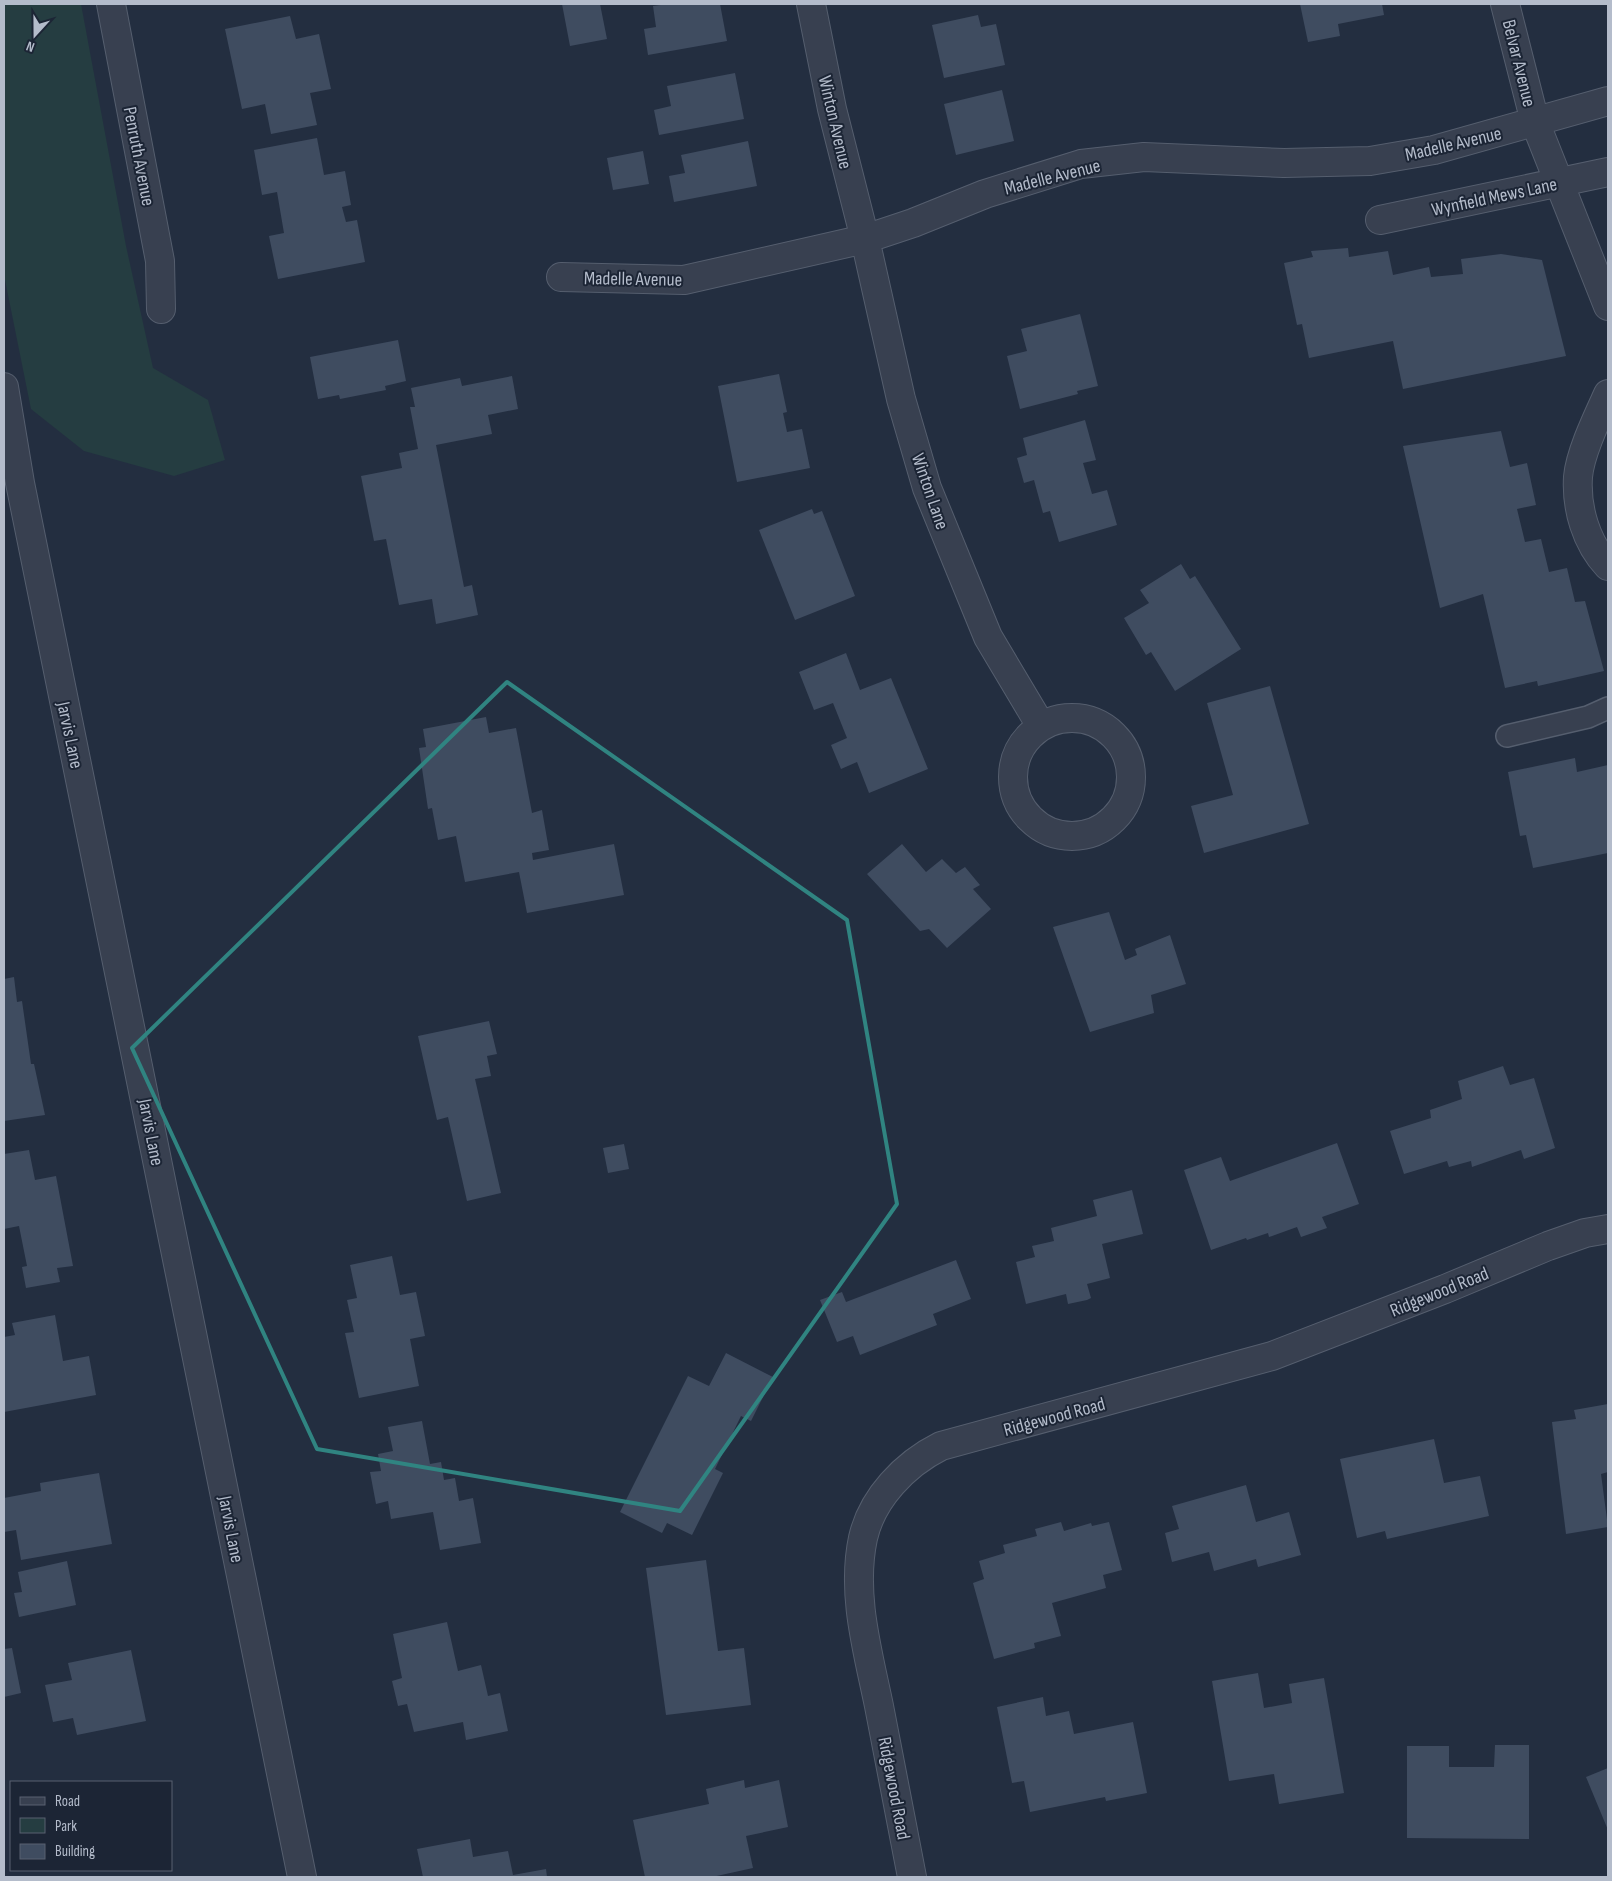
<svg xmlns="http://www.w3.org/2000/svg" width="1612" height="1881" font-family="'Sofia Sans Condensed',sans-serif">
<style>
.green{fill:#253d41}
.building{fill:#3f4c60}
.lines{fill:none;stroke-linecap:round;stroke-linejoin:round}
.lane-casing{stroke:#555e6e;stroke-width:24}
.street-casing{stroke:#555e6e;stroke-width:30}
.lane{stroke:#384050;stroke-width:21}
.street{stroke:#384050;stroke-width:28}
.marked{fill:none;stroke:#308481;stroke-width:4;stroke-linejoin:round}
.labels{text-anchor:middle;stroke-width:4;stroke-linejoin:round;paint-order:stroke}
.street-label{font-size:19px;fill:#b4bccb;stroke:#1c2535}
</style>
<rect width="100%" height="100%" fill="#232e40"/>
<path class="green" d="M4,4H81L126,246L153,368L208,400L225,460L174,476L84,451L31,409L4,275Z"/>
<path class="building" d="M562,4H600L607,39L570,46Z
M668,4H720L727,41L648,55L644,29L656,27L653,6Z
M1300,4H1382L1384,15L1338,24L1340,36L1308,42Z
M978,15L981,27L996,24L1005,65L944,78L932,25Z
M290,16L296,39L319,34L331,89L310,93L317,125L271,134L265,104L242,109L225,29Z
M735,73L744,119L659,135L654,110L671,106L667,86Z
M1002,90L1014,141L956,155L944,104Z
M317,138L324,175L345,171L351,205L342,207L346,222L357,220L365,262L278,279L269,236L284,233L277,192L262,195L254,150Z
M748,141L757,186L674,202L669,176L685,173L681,155Z
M643,151L649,184L613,190L607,158Z
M1348,248L1349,257L1388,251L1393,275L1429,267L1431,277L1463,274L1461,259L1501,254L1542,260L1566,356L1403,389L1393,341L1309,358L1302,324L1297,325L1284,263L1313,257L1311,251Z
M1080,314L1098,386L1077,391L1078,394L1020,409L1007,356L1027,351L1021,329Z
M398,340L406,381L385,386L386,390L340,399L339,395L318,399L310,357Z
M779,374L787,412L783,413L787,432L802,429L810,468L737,482L718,386Z
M512,376L518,409L488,415L492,434L436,445L464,587L472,585L478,615L436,624L432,599L399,605L386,539L374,541L361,476L402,468L399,453L418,449L410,407H415L411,388L460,378L462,386Z
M1085,420L1096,460L1083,463L1092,494L1107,490L1117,525L1059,542L1050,511L1043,513L1034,480L1024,483L1017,458L1027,455L1023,438Z
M1501,431L1510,467L1527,463L1536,505L1517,509L1525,542L1541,539L1549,572L1567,568L1575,602L1585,601L1604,671L1538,686L1537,681L1505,688L1483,594L1440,608L1403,446Z
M812,509L814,514L822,511L855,596L795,620L759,530Z
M1181,564L1190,579L1195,576L1241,649L1175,691L1151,652L1146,655L1124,618L1149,603L1140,590Z
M846,653L860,690L891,678L928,769L869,793L857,762L841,769L831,745L847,738L833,703L814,710L799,672Z
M1270,686L1309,824L1204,853L1191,806L1233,795L1207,703Z
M486,717L489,733L516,728L532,813L542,810L549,850L532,853L533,860L614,844L624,895L527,913L519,872L465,882L456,836L438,840L432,808L428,809L419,748L426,747L423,729Z
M1575,758L1577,772L1608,765V853L1533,868L1526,835L1520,836L1508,772Z
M902,844L926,872L942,859L956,873L965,867L980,885L973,889L991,909L947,948L929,929L920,931L867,874Z
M1109,912L1125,960L1137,955L1135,949L1170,935L1186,984L1151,995L1154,1013L1090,1032L1053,927Z
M14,977L17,1002L22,1001L31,1064H34L45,1115L4,1121V979Z
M489,1021L497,1054L487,1056L491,1076L475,1079L501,1193L467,1201L448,1117L437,1120L418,1036Z
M1503,1066L1510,1085L1534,1078L1555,1148L1524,1159L1521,1150L1472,1167L1471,1161L1449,1167L1447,1161L1404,1174L1390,1131L1431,1118L1430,1110L1462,1099L1458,1081Z
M1337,1143L1359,1204L1322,1217L1327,1228L1301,1237L1297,1227L1269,1237L1268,1233L1247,1240L1246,1238L1211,1250L1184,1170L1221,1157L1230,1181Z
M624,1144L629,1169L608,1173L603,1148Z
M29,1150L35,1180L56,1176L73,1266L57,1268L60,1282L26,1288L22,1267L27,1266L19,1226L4,1229V1154Z
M1132,1190L1143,1234L1102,1244L1110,1278L1087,1284L1091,1298L1087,1300L1068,1304L1066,1294L1026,1304L1016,1262L1035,1257L1032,1246L1054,1241L1051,1228L1097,1216L1093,1200Z
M392,1256L400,1295L416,1292L425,1336L410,1339L419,1386L359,1398L345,1333L354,1332L347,1300L357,1298L350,1265Z
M956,1260L971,1299L933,1314L937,1325L860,1355L853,1336L837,1342L820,1300L842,1292L846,1302Z
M55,1315L63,1361L89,1356L96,1395L4,1412V1337L15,1335L12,1323Z
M726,1353L773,1377L751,1421L741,1416L715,1469L723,1473L692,1535L667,1523L662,1533L620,1512L688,1376L709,1386Z
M1608,1404V1472L1601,1474L1608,1527L1566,1534L1552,1422L1576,1419L1574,1410Z
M422,1421L430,1464L441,1462L444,1480L455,1478L459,1501L473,1498L481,1543L440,1550L433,1512L391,1519L388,1501L376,1504L370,1472L381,1471L378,1454L393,1451L388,1427Z
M1434,1439L1444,1483L1480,1476L1489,1516L1387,1539L1385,1531L1357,1538L1340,1459Z
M99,1473L112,1544L21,1560L16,1530L4,1532V1498L41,1491L40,1483Z
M1246,1485L1256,1522L1289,1512L1301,1555L1258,1567L1256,1559L1214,1571L1209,1552L1172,1562L1165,1533L1179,1529L1172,1506Z
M1061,1522L1064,1531L1091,1523L1092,1526L1109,1522L1122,1570L1103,1575L1106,1588L1052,1603L1061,1636L1034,1643L1035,1648L994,1659L973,1583L984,1579L979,1561L1005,1553L1003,1545L1037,1536L1035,1529Z
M706,1560L718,1651L744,1648L751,1705L666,1715L646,1568Z
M67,1561L76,1605L19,1617L14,1593L22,1592L18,1572Z
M447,1622L458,1671L481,1665L488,1696L500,1693L508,1731L466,1740L463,1722L414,1732L407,1704L398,1706L392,1681L402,1678L393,1634Z
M12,1648L21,1693L4,1697V1649Z
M131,1650L146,1721L77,1735L73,1718L53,1722L45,1685L72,1680L68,1663Z
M1258,1673L1264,1708L1292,1703L1289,1684L1324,1678L1344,1793L1279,1804L1274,1774L1229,1781L1212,1681Z
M1043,1697L1046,1716L1069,1711L1074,1734L1133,1722L1147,1793L1106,1801L1105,1797L1030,1812L1024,1781L1012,1783L997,1707Z
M1495,1745H1529V1839L1407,1838V1746H1449V1767H1494Z
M1608,1768V1830L1586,1777Z
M744,1780L745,1788L779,1780L788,1827L746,1836L753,1868L712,1877H645L633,1820L709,1804L706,1789Z
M470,1839L473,1857L508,1851L513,1875L546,1869L547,1877H423L417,1849Z"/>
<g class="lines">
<g class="lane-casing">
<path id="lane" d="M1507,736L1588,717L1608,708"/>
</g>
<g class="street-casing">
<path id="street" d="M111,4L160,261L161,309
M811,4L832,109L865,239L901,399L927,488L988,637L1041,726
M1505,4L1535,122L1608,306
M1380,220L1608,172
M561,277L684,280L865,239L913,223L985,194L1081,164L1144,157L1284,163L1370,161L1434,150L1608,101
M4,387L20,483L302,1877
M1608,394C1598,416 1580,453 1578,477C1576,508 1586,543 1608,566
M1013 777a59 59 0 1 1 118 0a59 59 0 1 1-118 0Z
M912,1877C901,1820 890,1763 879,1706C868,1652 851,1594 863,1538C872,1498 905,1464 941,1446L1272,1356L1445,1289L1548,1246L1585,1233L1608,1229"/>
</g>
<use href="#lane" class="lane"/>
<use href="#street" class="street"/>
</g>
<path class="marked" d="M507,682L847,920L897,1204L680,1511L317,1449L132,1048Z"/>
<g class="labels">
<g class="street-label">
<text transform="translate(1520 63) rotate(76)" y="7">Belvar Avenue</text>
<text transform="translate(836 122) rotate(77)" y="7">Winton Avenue</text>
<text transform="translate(1453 143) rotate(-13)" y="7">Madelle Avenue</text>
<text transform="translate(140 156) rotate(79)" y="7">Penruth Avenue</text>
<text transform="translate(1052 176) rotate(-14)" y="7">Madelle Avenue</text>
<text transform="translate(1494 196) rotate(-12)" y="7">Wynfield Mews Lane</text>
<text transform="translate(633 278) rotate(1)" y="7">Madelle Avenue</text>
<text transform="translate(931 491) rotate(71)" y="7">Winton Lane</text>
<text transform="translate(71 735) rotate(78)" y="7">Jarvis Lane</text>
<text transform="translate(152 1132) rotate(79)" y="7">Jarvis Lane</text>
<text transform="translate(1439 1291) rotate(-22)" y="7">Ridgewood Road</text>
<text transform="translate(1054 1416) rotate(-15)" y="7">Ridgewood Road</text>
<text transform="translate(232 1529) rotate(79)" y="7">Jarvis Lane</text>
<text transform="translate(895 1788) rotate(79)" y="7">Ridgewood Road</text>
</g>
</g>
<rect width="1612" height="1881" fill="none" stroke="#b4bccb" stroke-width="10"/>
<rect x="10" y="1781" width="162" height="90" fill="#1c2535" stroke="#596171"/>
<rect x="20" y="1797" width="25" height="8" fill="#384050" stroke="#596171"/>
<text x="55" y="1806" font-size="15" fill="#b4bccb">Road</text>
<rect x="20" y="1818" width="25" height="15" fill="#253d41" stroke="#596171"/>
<text x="55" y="1831" font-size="15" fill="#b4bccb">Park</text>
<rect x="20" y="1844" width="25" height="15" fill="#3f4c60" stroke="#596171"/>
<text x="55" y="1856" font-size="15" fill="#b4bccb">Building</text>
<g transform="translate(35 35) rotate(201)" stroke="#1c2535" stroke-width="4" paint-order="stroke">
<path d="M0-4L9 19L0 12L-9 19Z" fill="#b4bccb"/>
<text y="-8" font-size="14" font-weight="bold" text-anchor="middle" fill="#b4bccb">N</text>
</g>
</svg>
